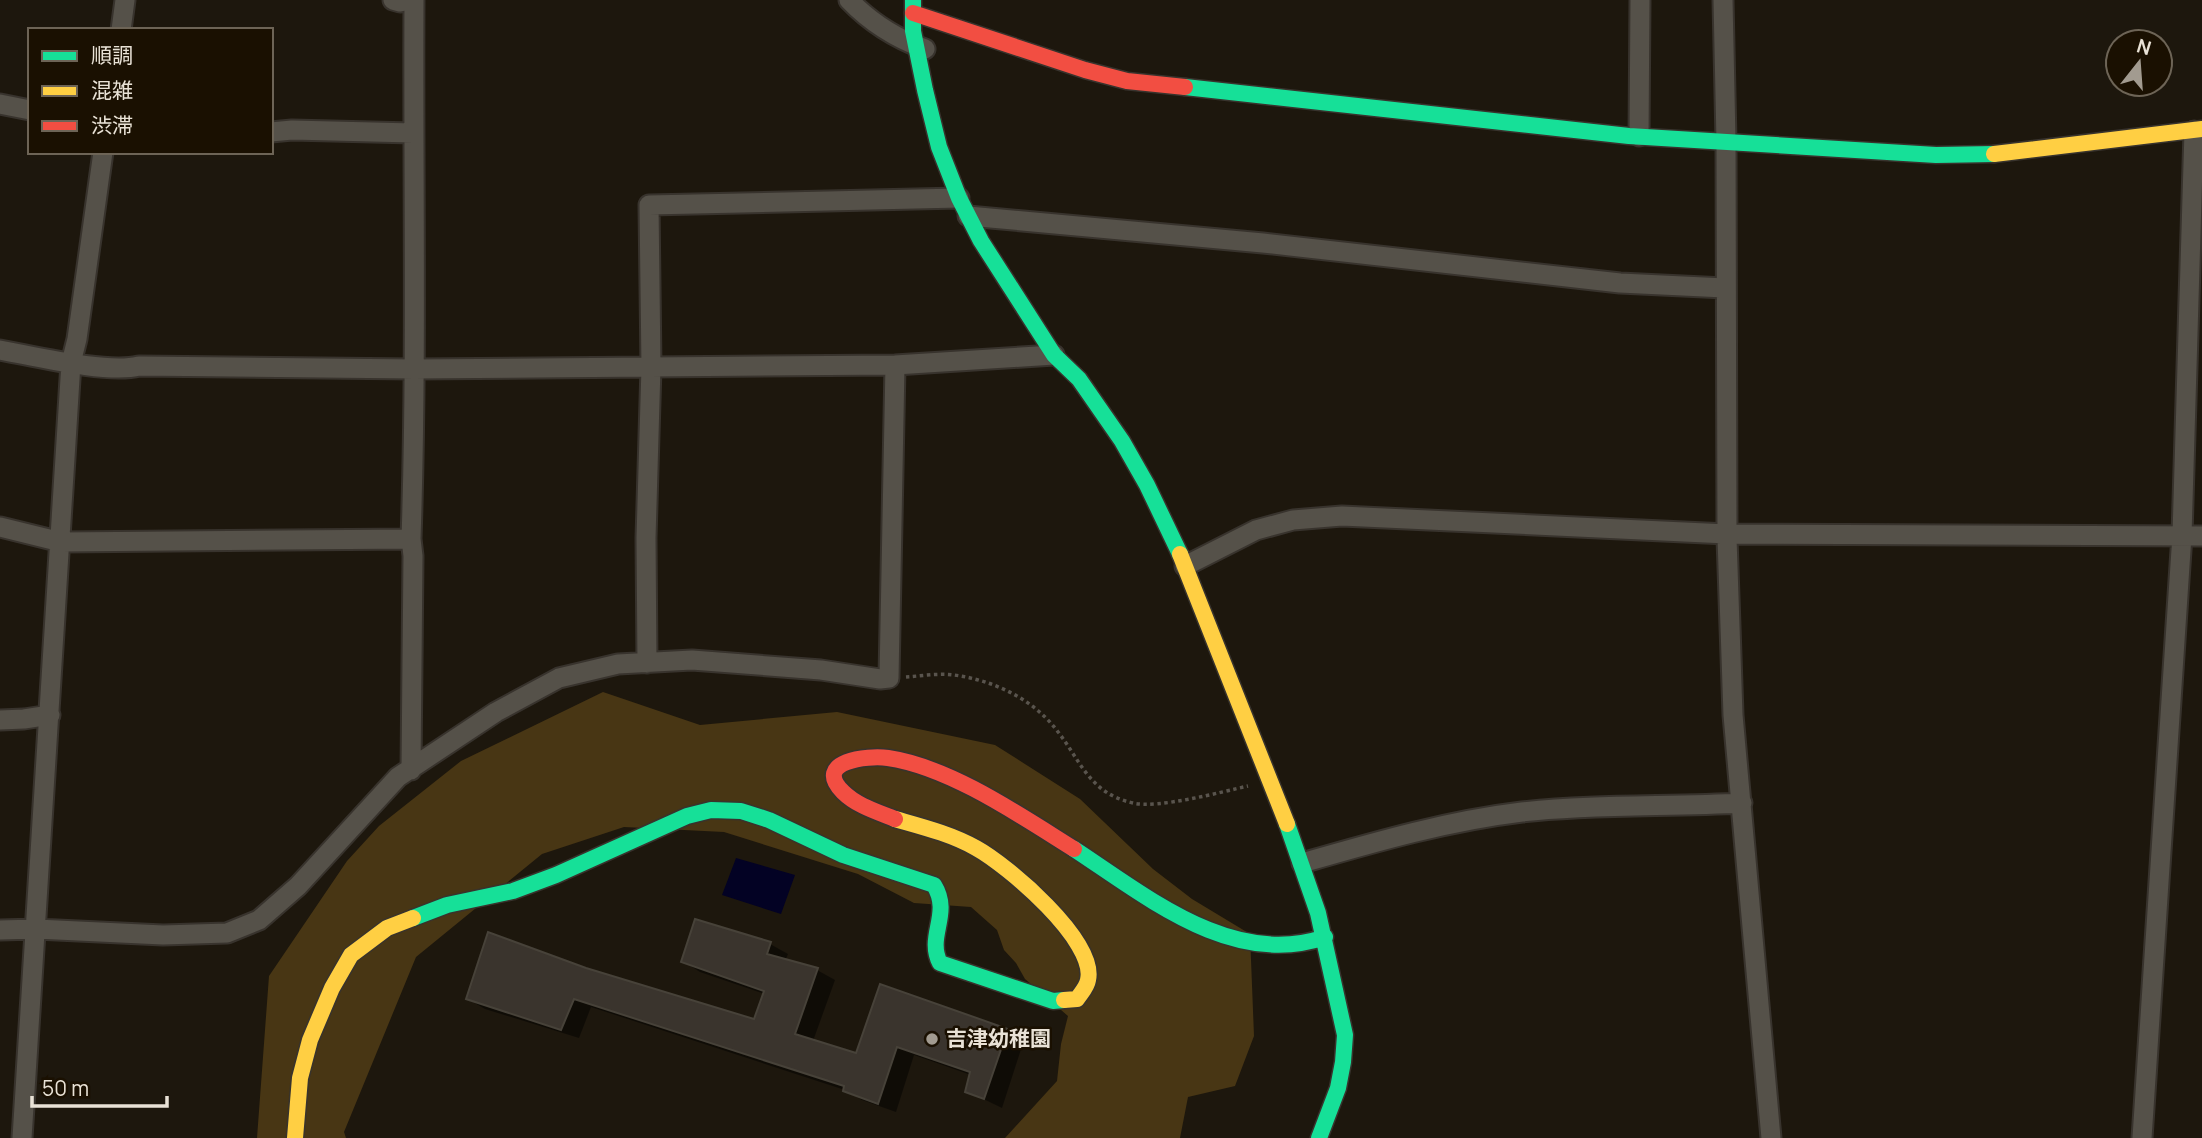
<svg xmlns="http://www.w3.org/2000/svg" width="2202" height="1138" font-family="Manrope,'Noto Sans JP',sans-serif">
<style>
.green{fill:#483614}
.water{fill:#030224}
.shadow{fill:#0007}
.building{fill:#3a342d;stroke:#474239;stroke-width:2}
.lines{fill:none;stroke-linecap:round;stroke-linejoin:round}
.street-casing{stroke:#38332d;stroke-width:23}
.fast-casing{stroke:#38332d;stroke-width:19}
.slow-casing{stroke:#38332d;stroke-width:19}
.jam-casing{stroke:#38332d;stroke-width:19}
.path{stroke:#59544d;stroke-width:3.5;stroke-dasharray:3.5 3.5;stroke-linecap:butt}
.street{stroke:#555149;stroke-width:19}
.fast{stroke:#16e098;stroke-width:16}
.slow{stroke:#ffcf43;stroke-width:16}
.jam{stroke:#f24e42;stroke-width:16}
.poi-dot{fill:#a29b90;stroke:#1a1001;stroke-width:2.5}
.labels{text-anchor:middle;stroke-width:5;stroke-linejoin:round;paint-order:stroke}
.poi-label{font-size:21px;font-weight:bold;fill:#e9e2d6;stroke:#1a1001;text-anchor:start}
</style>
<rect width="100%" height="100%" fill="#1d170d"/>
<path class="green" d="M603,692L700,725L837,712L995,745L1080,799L1153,869L1192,899L1250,934L1254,1036L1235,1086L1188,1097L1180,1138H1005L1057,1081L1061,1044L1068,1016L1025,979L1016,963L1004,950L997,930L971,907L914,903L858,874L724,832L624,827L542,854L416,957L344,1132L346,1138H257L269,976L347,861L379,826L461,761Z"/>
<path class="water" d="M736,858L795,875L781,914L722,895Z"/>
<path class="shadow" d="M770,944L788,954L785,961L817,970L835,980L813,1041L857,1055L881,986L1007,1030L1024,1040L1002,1108L967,1091L971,1075L914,1055L896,1112L862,1100L845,1090L591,1007L579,1038L485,1009L468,999L586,969L755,1021L765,994L700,972L683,961Z"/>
<path class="building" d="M695,919L771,942L767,954L818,968L795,1034L856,1053L880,984L1008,1029L984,1099L965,1092L970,1072L897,1047L878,1104L843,1091L844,1086L574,999L561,1030L466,999L488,932L586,968L754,1019L764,991L681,962Z"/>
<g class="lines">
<g class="street-casing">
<path id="street" d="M393,0L400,2L410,0
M849,0C871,23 895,38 925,49
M1723,0L1726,141L1727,538L1733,715L1771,1138
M121,30L125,0
M0,104L30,110
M271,132L292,130L413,133
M1639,136L1640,0
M968,216L1263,243L1620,283L1725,288
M0,350C34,356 107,374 139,366L414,369L895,365L1054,355
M0,527L61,542L411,539
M1185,566L1256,530L1293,520L1342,516L1727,534L2202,536
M647,663L646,538L651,367L649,205L959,198
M0,720L24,719L50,715
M411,770L413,556L411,539C417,359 413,180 414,0
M1302,863C1375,842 1447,821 1522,812C1595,804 1668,807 1742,803
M0,930L36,929L163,935L227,933L259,920L298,886L398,777L496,712L559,678L618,664L692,660L821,670L880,679L889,678L895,365
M22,1138L71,363L77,339L103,152
M2142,1138L2182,535L2194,131"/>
</g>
<g class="fast-casing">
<path id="fast" d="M913,0V31L925,90L939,147L959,198L981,241L1054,355L1079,379L1122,441L1147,485L1180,554
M1185,87L1629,136L1936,155L1994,154
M1287,824L1318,913L1345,1035L1343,1062L1338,1088L1319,1138
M1074,849C1146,896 1233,969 1325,937
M413,918L447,905L513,891L556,875L687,816L711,810L741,811L769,820L843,855L934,885C952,914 926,936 940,963L1053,1001L1064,1000"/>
</g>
<g class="slow-casing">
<path id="slow" d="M1994,154L2202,129
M1180,554L1287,824
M895,819C923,827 951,834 976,848C1007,865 1097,941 1088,980C1087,987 1081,993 1077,999L1064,1000
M295,1138L300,1078L310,1040L332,988L351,955L387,928L413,918"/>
</g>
<g class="jam-casing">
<path id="jam" d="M913,13L1085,70L1127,81L1185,87
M895,819C878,812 857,806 843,792C812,761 868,755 888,758C950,767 1021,816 1074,849"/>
</g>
<path class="path" d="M906,677C921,676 938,673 954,675C992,680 1031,698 1055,728C1081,760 1088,793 1133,803C1158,809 1221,792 1248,786"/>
<use href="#street" class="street"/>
<use href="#fast" class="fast"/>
<use href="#slow" class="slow"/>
<use href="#jam" class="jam"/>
</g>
<circle class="poi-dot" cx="932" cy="1039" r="7"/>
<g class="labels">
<g class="poi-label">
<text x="946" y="1046">吉津幼稚園</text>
</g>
</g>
<rect x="28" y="28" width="245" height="126" fill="#1a1001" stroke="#6d6456" stroke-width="2"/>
<rect x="42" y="51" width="35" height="10" fill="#16e098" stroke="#6d6456" stroke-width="2"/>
<text x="91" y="63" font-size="21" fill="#e9e2d6">順調</text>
<rect x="42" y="86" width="35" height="10" fill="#ffcf43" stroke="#6d6456" stroke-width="2"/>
<text x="91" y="98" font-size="21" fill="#e9e2d6">混雑</text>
<rect x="42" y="121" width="35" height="10" fill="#f24e42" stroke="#6d6456" stroke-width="2"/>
<text x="91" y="133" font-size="21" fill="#e9e2d6">渋滞</text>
<g transform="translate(2139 63) rotate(17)"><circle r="33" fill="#1a1001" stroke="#6d6456" stroke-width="2"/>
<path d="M0-5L12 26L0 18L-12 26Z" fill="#a29b90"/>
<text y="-10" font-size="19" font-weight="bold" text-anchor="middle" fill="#e9e2d6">N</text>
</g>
<path d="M32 1096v10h135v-10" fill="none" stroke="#e9e2d6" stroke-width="3.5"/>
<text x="42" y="1096" font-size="21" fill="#e9e2d6" stroke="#1a1001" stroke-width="5" paint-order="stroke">50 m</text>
</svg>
